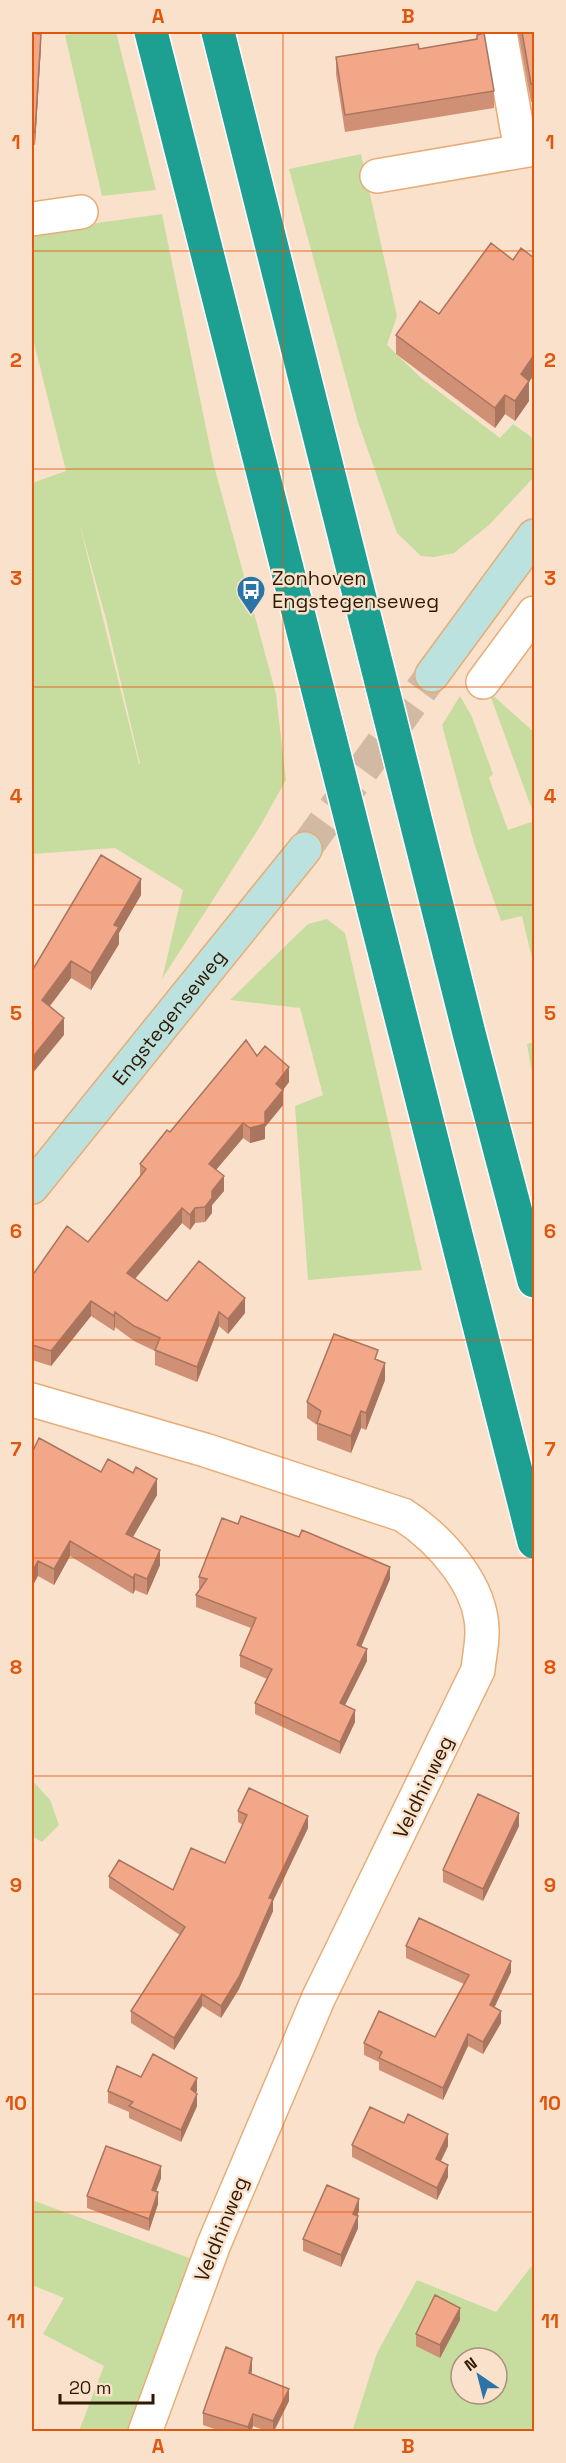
<svg xmlns="http://www.w3.org/2000/svg" width="566" height="2463" font-family="'Space Grotesk',sans-serif">
<style>
.green{fill:#c7dd9f;fill-rule:evenodd}
.lines{fill:none;stroke-linecap:round;stroke-linejoin:round}
.secondary-tunnel{stroke:#d1b9a4;stroke-width:33;stroke-dasharray:33 16;stroke-linecap:butt}
.street-casing{stroke:#e7ad76;stroke-width:36}
.secondary-casing{stroke:#e7ad76;stroke-width:36}
.highway-casing{stroke:#fff;stroke-width:36}
.street{stroke:#fff;stroke-width:33}
.secondary{stroke:#bbe2de;stroke-width:33}
.highway{stroke:#1da092;stroke-width:33}
.wall{fill:#cf9075}
.shaded-wall{fill:#a9755f}
.building{fill:#f1a788;stroke:#a9755f;stroke-width:1.5}
.grid{fill:none;stroke:#df560c;stroke-width:1.5;stroke-opacity:0.55}
.labels{text-anchor:middle;stroke-width:5;stroke-linejoin:round;paint-order:stroke}
.poi-label{font-size:20px;fill:#2e1903;stroke:#fae1cc;text-anchor:start}
.street-label{font-size:20px;fill:#2e1903;stroke:#fae1cc}
.neatline{fill:none;stroke:#df560c;stroke-width:2}
.grid-label{font-size:20px;text-anchor:middle;font-weight:bold;fill:#df560c}
</style>
<rect width="100%" height="100%" fill="#fae1cc"/>
<path class="green" d="M83,32H116L156,190L102,196L65,35Z
M361,154L397,316L387,345L421,378L500,438L513,424L534,439V477L489,525L454,553L434,557L421,556L397,533L358,422L289,169Z
M162,214L213,462L276,694L286,780L259,828L162,979L183,890L115,848L32,854V483L66,471L32,335V232ZM79,522L106,619L140,764H139Z
M489,692L534,732V815Z
M460,696L472,717L493,774L489,778L508,830L534,821V967L522,916L501,921L474,843L442,725Z
M327,919L345,933L422,1270L308,1280L295,1106L323,1095L300,1008L230,1000L308,924Z
M534,1042V1085L527,1044Z
M32,1780L50,1800L59,1825L42,1842L32,1836Z
M32,2200L192,2259L127,2431H79L104,2366L43,2334L64,2298L32,2285Z
M534,2263V2431L352,2432L377,2353L417,2280L496,2312ZM461,2358H497V2394H461Z"/>
<g class="lines">
<path class="secondary-tunnel" d="M305,849L432,675"/>
<g class="street-casing">
<path id="street" d="M500,32L521,151
M377,176L534,149
M32,219L81,212
M483,682L534,613
M32,1400L205,1450L403,1515C440,1539 483,1586 482,1633C482,1645 479,1658 478,1670L318,1999L214,2244L145,2432"/>
</g>
<g class="secondary-casing">
<g id="secondary">
<path d="M432,675L534,536"/>
<path id="s1" d="M32,1187L305,849"/>
</g>
</g>
<g class="highway-casing">
<path id="highway" d="M151,32L534,1542
M218,32L470,1037L534,1281"/>
</g>
<use href="#street" class="street"/>
<use href="#secondary" class="secondary"/>
<use href="#highway" class="highway"/>
</g>
<path class="wall" d="M518,32H534V101L531,102Z
M32,33L41,46L35,145L32,144Z
M477,35L494,91V108L345,132L336,74V57L419,49L477,40Z
M396,335L529,382V401L515,421L505,414L495,428L396,354Z
M141,895L119,933V944L91,990L71,978L50,1006L64,1035L32,971Z
M257,1056L289,1082L283,1090V1105L265,1127V1139L250,1143L243,1138L216,1170L224,1191L212,1205V1213L205,1222L195,1223L190,1230L182,1223L135,1279L167,1301L245,1313L228,1334L219,1326L197,1382L155,1365V1351L134,1341L115,1327L114,1331L91,1316L51,1366L32,1360V1276L88,1242L140,1177V1164L170,1132Z
M378,1360L385,1380L366,1430L361,1428L351,1453L317,1440V1425L307,1418V1402Z
M32,1453L157,1495L133,1537L160,1565L147,1595L135,1590L133,1594L70,1556L54,1585L38,1576Z
M199,1577L390,1579L361,1647L367,1661L345,1705L355,1722L340,1754L255,1714V1703L267,1679L240,1667V1655L251,1628L196,1607V1595L200,1589L199,1588Z
M238,1811L308,1828L273,1901V1911L239,1989L221,2018L202,2006L174,2050L131,2023V2011L180,1935L109,1888V1876L173,1890L225,1863L243,1825L238,1822Z
M519,1826L483,1901L443,1882V1870Z
M406,1946L511,1972L494,2007L501,2023L483,2054L468,2046L443,2100L379,2070V2062L364,2055V2043L435,2037L464,1984L406,1958Z
M141,2077L197,2091L195,2093L197,2106L181,2142L129,2118V2112L108,2103V2091Z
M352,2145L448,2146L441,2161L448,2177L437,2200L352,2157Z
M161,2178L156,2191L158,2204L149,2231L87,2208V2196Z
M359,2211L357,2216L358,2228L341,2267L303,2251V2239Z
M460,2320L440,2358L416,2346V2334Z
M252,2370L251,2374L289,2401L274,2432H269L253,2426L251,2432H223L203,2425V2413Z"/>
<path class="shaded-wall" d="M41,34V46L35,145V132Z
M534,355V375L529,382V401L515,421V401L521,374Z
M505,395V414L495,428V408Z
M141,879V895L119,933V944L91,990V973L114,925Z
M71,961V978L42,1016V1000Z
M64,1018V1035L32,1074V1058Z
M289,1067V1082L276,1099V1084Z
M283,1090V1105L265,1127V1139L250,1143V1128Z
M243,1123V1138L209,1178V1164Z
M224,1176V1191L212,1205V1213L205,1222V1207L212,1191Z
M182,1208V1223L127,1288V1273Z
M195,1208V1223L190,1230V1215Z
M245,1298V1313L228,1334V1319Z
M91,1301V1316L51,1366V1351Z
M115,1312V1327L114,1331V1316Z
M219,1312V1326L197,1382V1367Z
M385,1363V1380L366,1430V1413Z
M361,1411V1428L351,1453V1436Z
M157,1479V1495L126,1549V1534Z
M70,1541V1556L54,1585V1569Z
M160,1550V1565L147,1595V1579Z
M38,1561V1576L32,1587V1572Z
M390,1567V1579L357,1656V1645Z
M135,1574V1590L133,1594V1578Z
M367,1649V1661L340,1715V1703Z
M355,1710V1722L340,1754V1742Z
M519,1813V1826L483,1901V1889Z
M308,1816V1828L273,1901V1911L239,1989L221,2018V2006L269,1898Z
M511,1961V1972L490,2017V2005Z
M202,1994V2006L174,2050V2038Z
M501,2011V2023L483,2054V2042Z
M468,2034V2046L443,2100V2088Z
M197,2078V2091L191,2101V2089Z
M197,2094V2106L181,2142V2130Z
M448,2134V2146L436,2171V2159Z
M448,2165V2177L437,2200V2188Z
M161,2166V2178L152,2202V2190Z
M158,2192V2204L149,2231V2219Z
M359,2199V2211L353,2226V2214Z
M358,2216V2228L341,2267V2255Z
M460,2308V2320L440,2358V2345Z
M252,2358V2370L249,2385V2373Z
M289,2389V2401L273,2432V2421Z
M253,2414V2426L251,2432H248V2427Z"/>
<path class="building" d="M522,32H534V84H531Z
M32,33L41,34L35,132H32Z
M484,33L494,91L345,115L336,57L418,44L419,49L477,39V35Z
M491,243L513,260L521,248L534,258V355L521,374L529,381L515,401L505,395L495,408L396,335L420,301L439,314Z
M101,855L141,879L114,925L119,927L91,973L71,961L42,1000L64,1018L32,1058V971Z
M246,1040L257,1056L265,1046L289,1067L276,1084L283,1090L265,1112V1124L250,1128L243,1123L209,1164L224,1176L212,1191V1198L205,1207L195,1208L190,1215L182,1208L127,1273L167,1301L199,1261L245,1298L228,1319L219,1312L197,1367L155,1350L160,1338L134,1326L115,1312L114,1316L91,1301L51,1351L32,1345V1276L67,1226L88,1242L146,1169L140,1164L167,1130L170,1132Z
M334,1334L378,1350L375,1359L385,1363L366,1413L361,1411L351,1436L317,1423L321,1411L307,1402Z
M39,1438L101,1472L108,1459L133,1473L136,1467L157,1479L126,1534L160,1550L147,1579L135,1574L133,1578L70,1541L54,1569L38,1561L32,1572V1453Z
M241,1516L299,1537L302,1530L390,1567L357,1645L367,1649L340,1703L355,1710L340,1742L255,1703L272,1669L240,1655L256,1618L196,1595L207,1579L199,1577L222,1518L238,1524Z
M249,1788L308,1816L269,1898L273,1899L239,1977L221,2006L202,1994L174,2038L131,2011L185,1927L109,1876L119,1860L173,1890L191,1848L225,1863L247,1815L238,1811Z
M478,1794L519,1813L483,1889L443,1870Z
M419,1918L511,1961L490,2005L501,2011L483,2042L468,2034L443,2088L379,2058L382,2052L364,2043L379,2011L435,2037L469,1975L406,1946Z
M153,2054L197,2078L191,2089L197,2094L181,2130L129,2106L133,2102L108,2091L117,2066L141,2077Z
M370,2107L404,2123L408,2114L448,2134L436,2159L448,2165L437,2188L352,2145Z
M106,2146L161,2166L152,2190L158,2192L149,2219L87,2196Z
M327,2185L359,2199L353,2214L358,2216L341,2255L303,2239Z
M435,2295L460,2308L440,2345L416,2334Z
M226,2347L252,2358L249,2373L289,2389L273,2421L253,2414L248,2427L203,2413Z"/>
<path class="grid" d="M283,32V2432M32,251H534M32,469H534M32,687H534M32,905H534M32,1123H534M32,1340H534M32,1558H534M32,1776H534M32,1994H534M32,2212H534"/>
<defs>
<g id="bus-pin" transform="scale(1.5)"><path d="M0 17L-7.5 6A9.5 9.5 0 1 1 7.5 6Z" fill="#2b74a8" stroke="#fae1cc"/><path d="M-5-6H5V4H4V6H2V4H-2V6H-4V4H-5ZM-3.5-4V0h7V-4ZM-3.5 1.2v1.5H-2V1.2ZM2 1.2v1.5H3.5V1.2Z" fill="#fff"/></g>
</defs>
<g fill-rule="evenodd">
<use href="#bus-pin" x="251" y="590"/>
</g>
<g class="labels">
<g class="poi-label">
<text x="272" y="585">Zonhoven<tspan x="272" dy="23">Engstegenseweg</tspan></text>
</g>
<g class="street-label">
<text dy="7" stroke="none"><textPath href="#s1" startOffset="218">Engstegenseweg</textPath></text>
<text transform="translate(423 1787) rotate(-64)" y="7">Veldhinweg</text>
<text transform="translate(221 2229) rotate(-68)" y="7">Veldhinweg</text>
</g>
</g>
<rect width="566" height="2463" fill="none" stroke="#fae1cc" stroke-width="66"/>
<g transform="translate(479 2376) rotate(325)"><circle r="28" fill="#fae1cc" stroke="#a8917c" stroke-width="1.5"/>
<path d="M0-4.5L10 22L0 15L-10 22Z" fill="#2b74a8"/>
<text y="-9" font-size="16" font-weight="bold" text-anchor="middle" fill="#2e1903">N</text>
</g>
<path d="M60 2394v9h93v-9" fill="none" stroke="#2e1903" stroke-width="3"/>
<text x="69" y="2394" font-size="18" fill="#2e1903" stroke="#fae1cc" stroke-width="4.5" paint-order="stroke">20 m</text>
<rect x="33" y="33" width="500" height="2397" class="neatline"/>
<g class="grid-label">
<text x="158" y="23">A</text>
<text x="408" y="23">B</text>
<text x="16" y="149">1</text>
<text x="550" y="149">1</text>
<text x="16" y="367">2</text>
<text x="550" y="367">2</text>
<text x="16" y="585">3</text>
<text x="550" y="585">3</text>
<text x="16" y="803">4</text>
<text x="550" y="803">4</text>
<text x="16" y="1020">5</text>
<text x="550" y="1020">5</text>
<text x="16" y="1238">6</text>
<text x="550" y="1238">6</text>
<text x="16" y="1456">7</text>
<text x="550" y="1456">7</text>
<text x="16" y="1674">8</text>
<text x="550" y="1674">8</text>
<text x="16" y="1892">9</text>
<text x="550" y="1892">9</text>
<text x="16" y="2110">10</text>
<text x="550" y="2110">10</text>
<text x="16" y="2328">11</text>
<text x="550" y="2328">11</text>
<text x="158" y="2453">A</text>
<text x="408" y="2453">B</text>
</g>
</svg>
